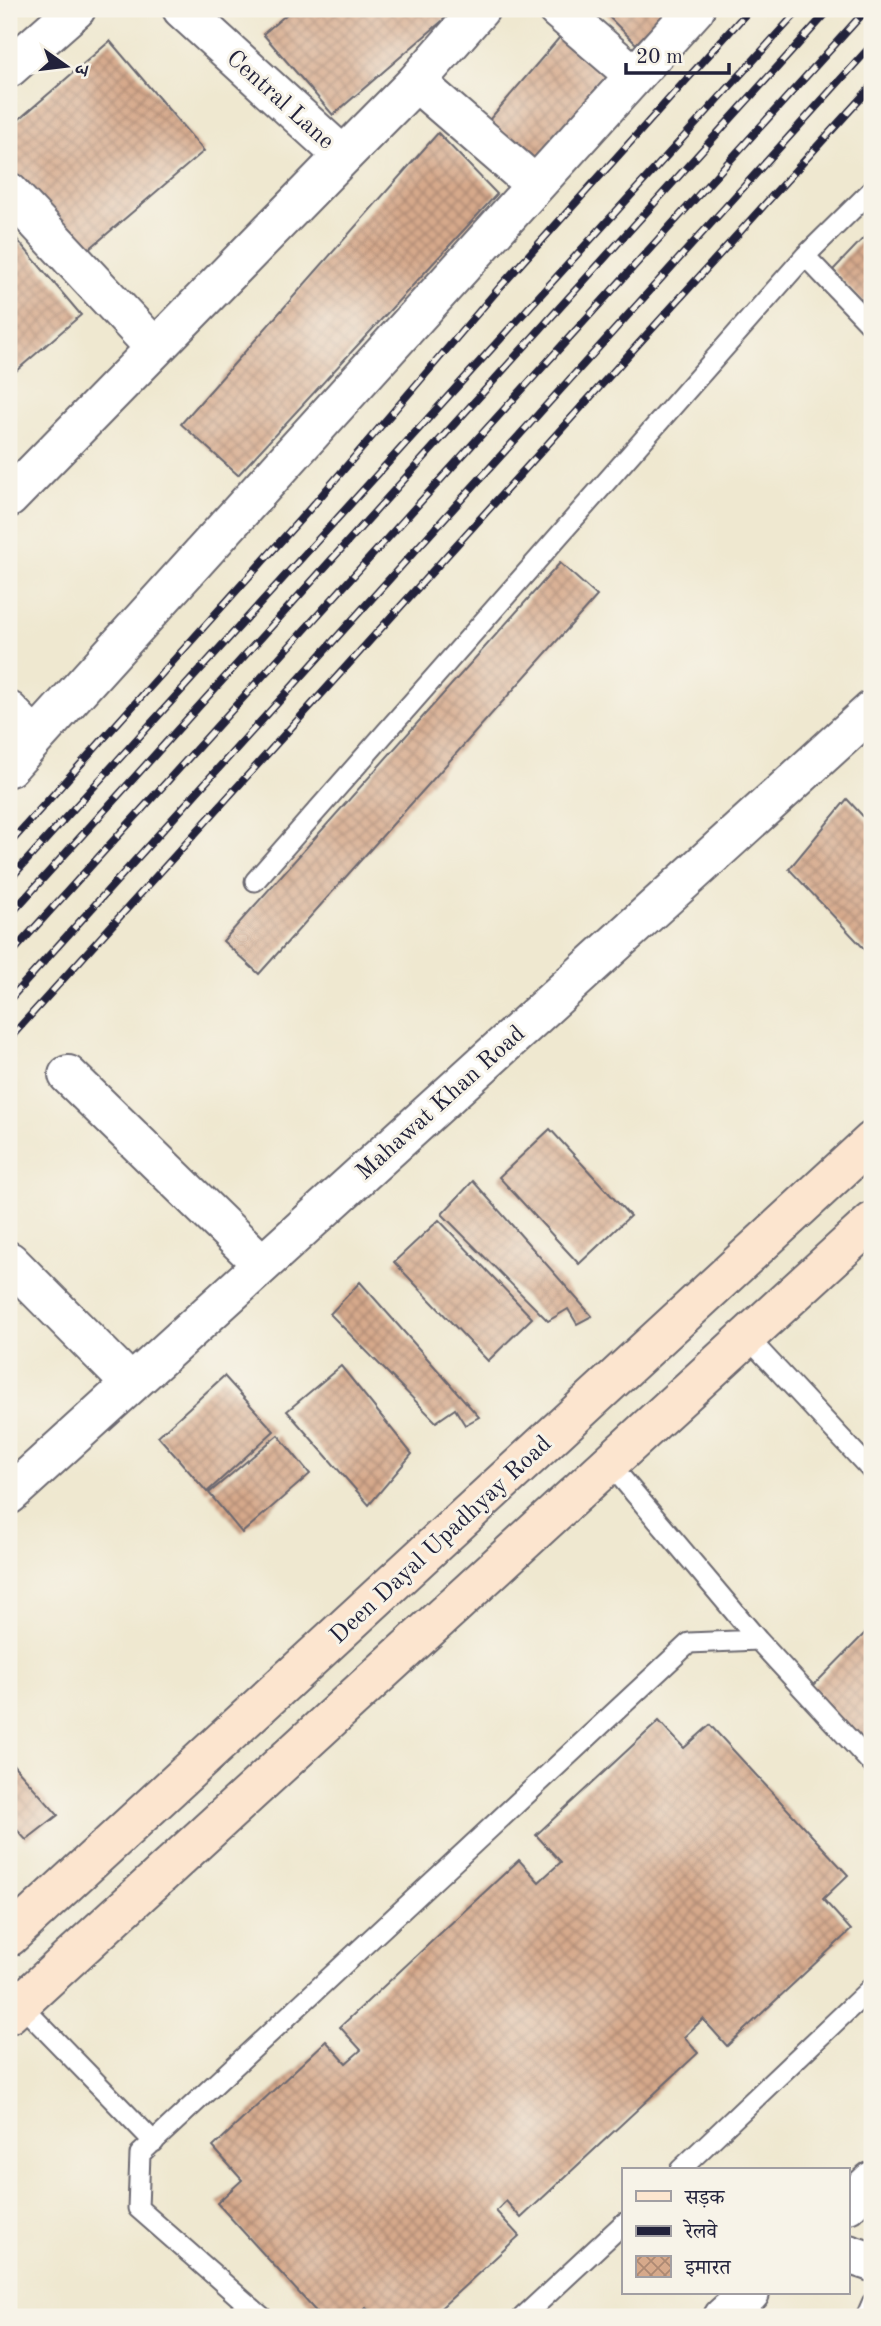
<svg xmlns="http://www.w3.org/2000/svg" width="881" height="2326" font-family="'Old Standard TT','Noto Serif Devanagari',serif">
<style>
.building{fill:url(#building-cross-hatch)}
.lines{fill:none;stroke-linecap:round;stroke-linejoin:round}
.service-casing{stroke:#6a676f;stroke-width:23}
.minor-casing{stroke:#6a676f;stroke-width:42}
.secondary-casing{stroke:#6a676f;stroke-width:42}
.service{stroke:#fff;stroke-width:19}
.minor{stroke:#fff;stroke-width:38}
.secondary{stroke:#fce5cf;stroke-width:38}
.rail-casing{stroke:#22223b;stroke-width:8}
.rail{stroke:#f7f3e8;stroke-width:5;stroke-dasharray:16;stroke-linecap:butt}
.labels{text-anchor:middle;stroke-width:6;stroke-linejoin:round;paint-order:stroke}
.street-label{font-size:24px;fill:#22223b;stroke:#f7f3e8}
</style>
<defs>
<pattern id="building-cross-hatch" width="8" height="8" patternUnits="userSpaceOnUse" patternTransform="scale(1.75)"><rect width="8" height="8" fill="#d6a98b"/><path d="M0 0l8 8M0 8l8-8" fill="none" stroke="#ad8973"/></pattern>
</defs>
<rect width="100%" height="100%" fill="#f7f3e8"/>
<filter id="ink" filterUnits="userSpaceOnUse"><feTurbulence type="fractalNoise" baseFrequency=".0143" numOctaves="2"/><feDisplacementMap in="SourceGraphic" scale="14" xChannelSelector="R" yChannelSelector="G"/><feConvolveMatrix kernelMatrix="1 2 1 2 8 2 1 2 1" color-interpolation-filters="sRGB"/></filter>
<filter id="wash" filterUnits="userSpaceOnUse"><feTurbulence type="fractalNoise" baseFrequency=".00686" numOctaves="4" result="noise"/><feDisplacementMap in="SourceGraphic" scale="28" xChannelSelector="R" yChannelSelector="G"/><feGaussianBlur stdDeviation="1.57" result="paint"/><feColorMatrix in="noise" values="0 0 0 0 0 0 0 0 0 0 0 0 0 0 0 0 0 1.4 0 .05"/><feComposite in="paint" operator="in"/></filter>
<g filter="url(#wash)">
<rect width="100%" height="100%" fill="#efe8d0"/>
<g id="blocks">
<path class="building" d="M293,9H456L333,115L263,34Z
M601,9H670L636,44Z
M565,31L612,72L531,167L484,126Z
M110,41L204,151L81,256L9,171V128Z
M438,133L497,194L238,475L181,424Z
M872,229V312L833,270Z
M9,230L81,315L9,377Z
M560,563L597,596L259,974L223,941Z
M847,799L872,826V957L789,869Z
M550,1129L630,1216L579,1264L499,1177Z
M473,1181L592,1316L577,1324L568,1309L548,1321L442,1214Z
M439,1220L532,1318L488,1361L394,1262Z
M360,1282L479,1417L465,1425L455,1409L436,1422L330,1314Z
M341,1366L412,1454L369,1505L287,1411Z
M224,1376L274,1431L207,1492L158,1436Z
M278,1435L310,1474L242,1533L209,1493Z
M872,1626V1753L809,1690Z
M659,1721L684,1748L710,1725L848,1875L823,1899L851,1930L727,2046L703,2019L684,2037L698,2053L521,2218L506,2201L496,2211L519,2236L431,2317H375L366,2308L356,2317H321L217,2203L242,2180L213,2147L326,2041L346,2063L361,2050L340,2027L519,1860L539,1882L561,1862L536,1835Z
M9,1760L58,1815L26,1840L9,1821Z"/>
</g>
</g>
<g filter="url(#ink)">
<use href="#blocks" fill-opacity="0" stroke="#6a676f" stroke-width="2"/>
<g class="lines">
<g class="service-casing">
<path id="service" d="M805,256L872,326
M255,881L805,256L872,190
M747,1337L872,1471
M609,1463L758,1640
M20,2004L154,2142
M680,2170L872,1987
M262,2317L138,2208L140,2154L689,1643L758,1640L872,1764
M523,2317L624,2223
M866,2317L872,2303"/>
</g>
<g class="minor-casing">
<path id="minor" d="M182,9L343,156L416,82L534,184
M557,9L634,75
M9,68L76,9
M416,82L480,9
M9,192L155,348
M9,498L343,156
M9,711L35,738
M9,767L695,9
M68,1075L262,1264
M9,1261L131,1384
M9,1495L872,710
M848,2204L872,2181
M848,2254L872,2262
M723,2317L750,2293"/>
</g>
<g class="secondary-casing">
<path id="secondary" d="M9,1937L872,1141
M9,2014L872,1222"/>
</g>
<use href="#service" class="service"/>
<use href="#minor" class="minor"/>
<use href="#secondary" class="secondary"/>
<g class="rail-casing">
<path id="rail" d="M9,844L315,503L500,287L750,9
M9,880L800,9
M9,916L830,9
M9,956L867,9
M9,1000L872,45
M9,1039L872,86"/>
</g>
<use href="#rail" class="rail"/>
</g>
</g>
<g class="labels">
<g class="street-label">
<text transform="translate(281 99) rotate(42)" y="8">Central Lane</text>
<text transform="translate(440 1102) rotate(-42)" y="8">Mahawat Khan Road</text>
<text transform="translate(440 1539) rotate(-43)" y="8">Deen Dayal Upadhyay Road</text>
</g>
</g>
<rect width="881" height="2326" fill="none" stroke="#f7f3e8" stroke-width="35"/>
<rect x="622" y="2168" width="228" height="126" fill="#f7f3e8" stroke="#a29fa3" stroke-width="2"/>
<rect x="636" y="2191" width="35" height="10" fill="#fce5cf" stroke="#a29fa3" stroke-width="2"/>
<text x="685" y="2204" font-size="21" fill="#22223b">सड़क</text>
<rect x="636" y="2226" width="35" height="10" fill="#22223b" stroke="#a29fa3" stroke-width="2"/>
<text x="685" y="2238" font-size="21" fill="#22223b">रेलवे</text>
<rect x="636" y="2256" width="35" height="21" fill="url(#building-cross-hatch)" stroke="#a29fa3" stroke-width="2"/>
<text x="685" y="2274" font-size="21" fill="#22223b">इमारत</text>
<g transform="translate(66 66) rotate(104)" stroke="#f7f3e8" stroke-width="5" paint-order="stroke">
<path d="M0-5L12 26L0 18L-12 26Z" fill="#22223b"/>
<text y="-10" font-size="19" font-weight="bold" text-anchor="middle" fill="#22223b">उ</text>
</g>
<path d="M626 63v10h103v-10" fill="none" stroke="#22223b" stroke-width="3.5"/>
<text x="636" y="63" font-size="21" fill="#22223b" stroke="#f7f3e8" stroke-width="5" paint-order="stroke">20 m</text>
</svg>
